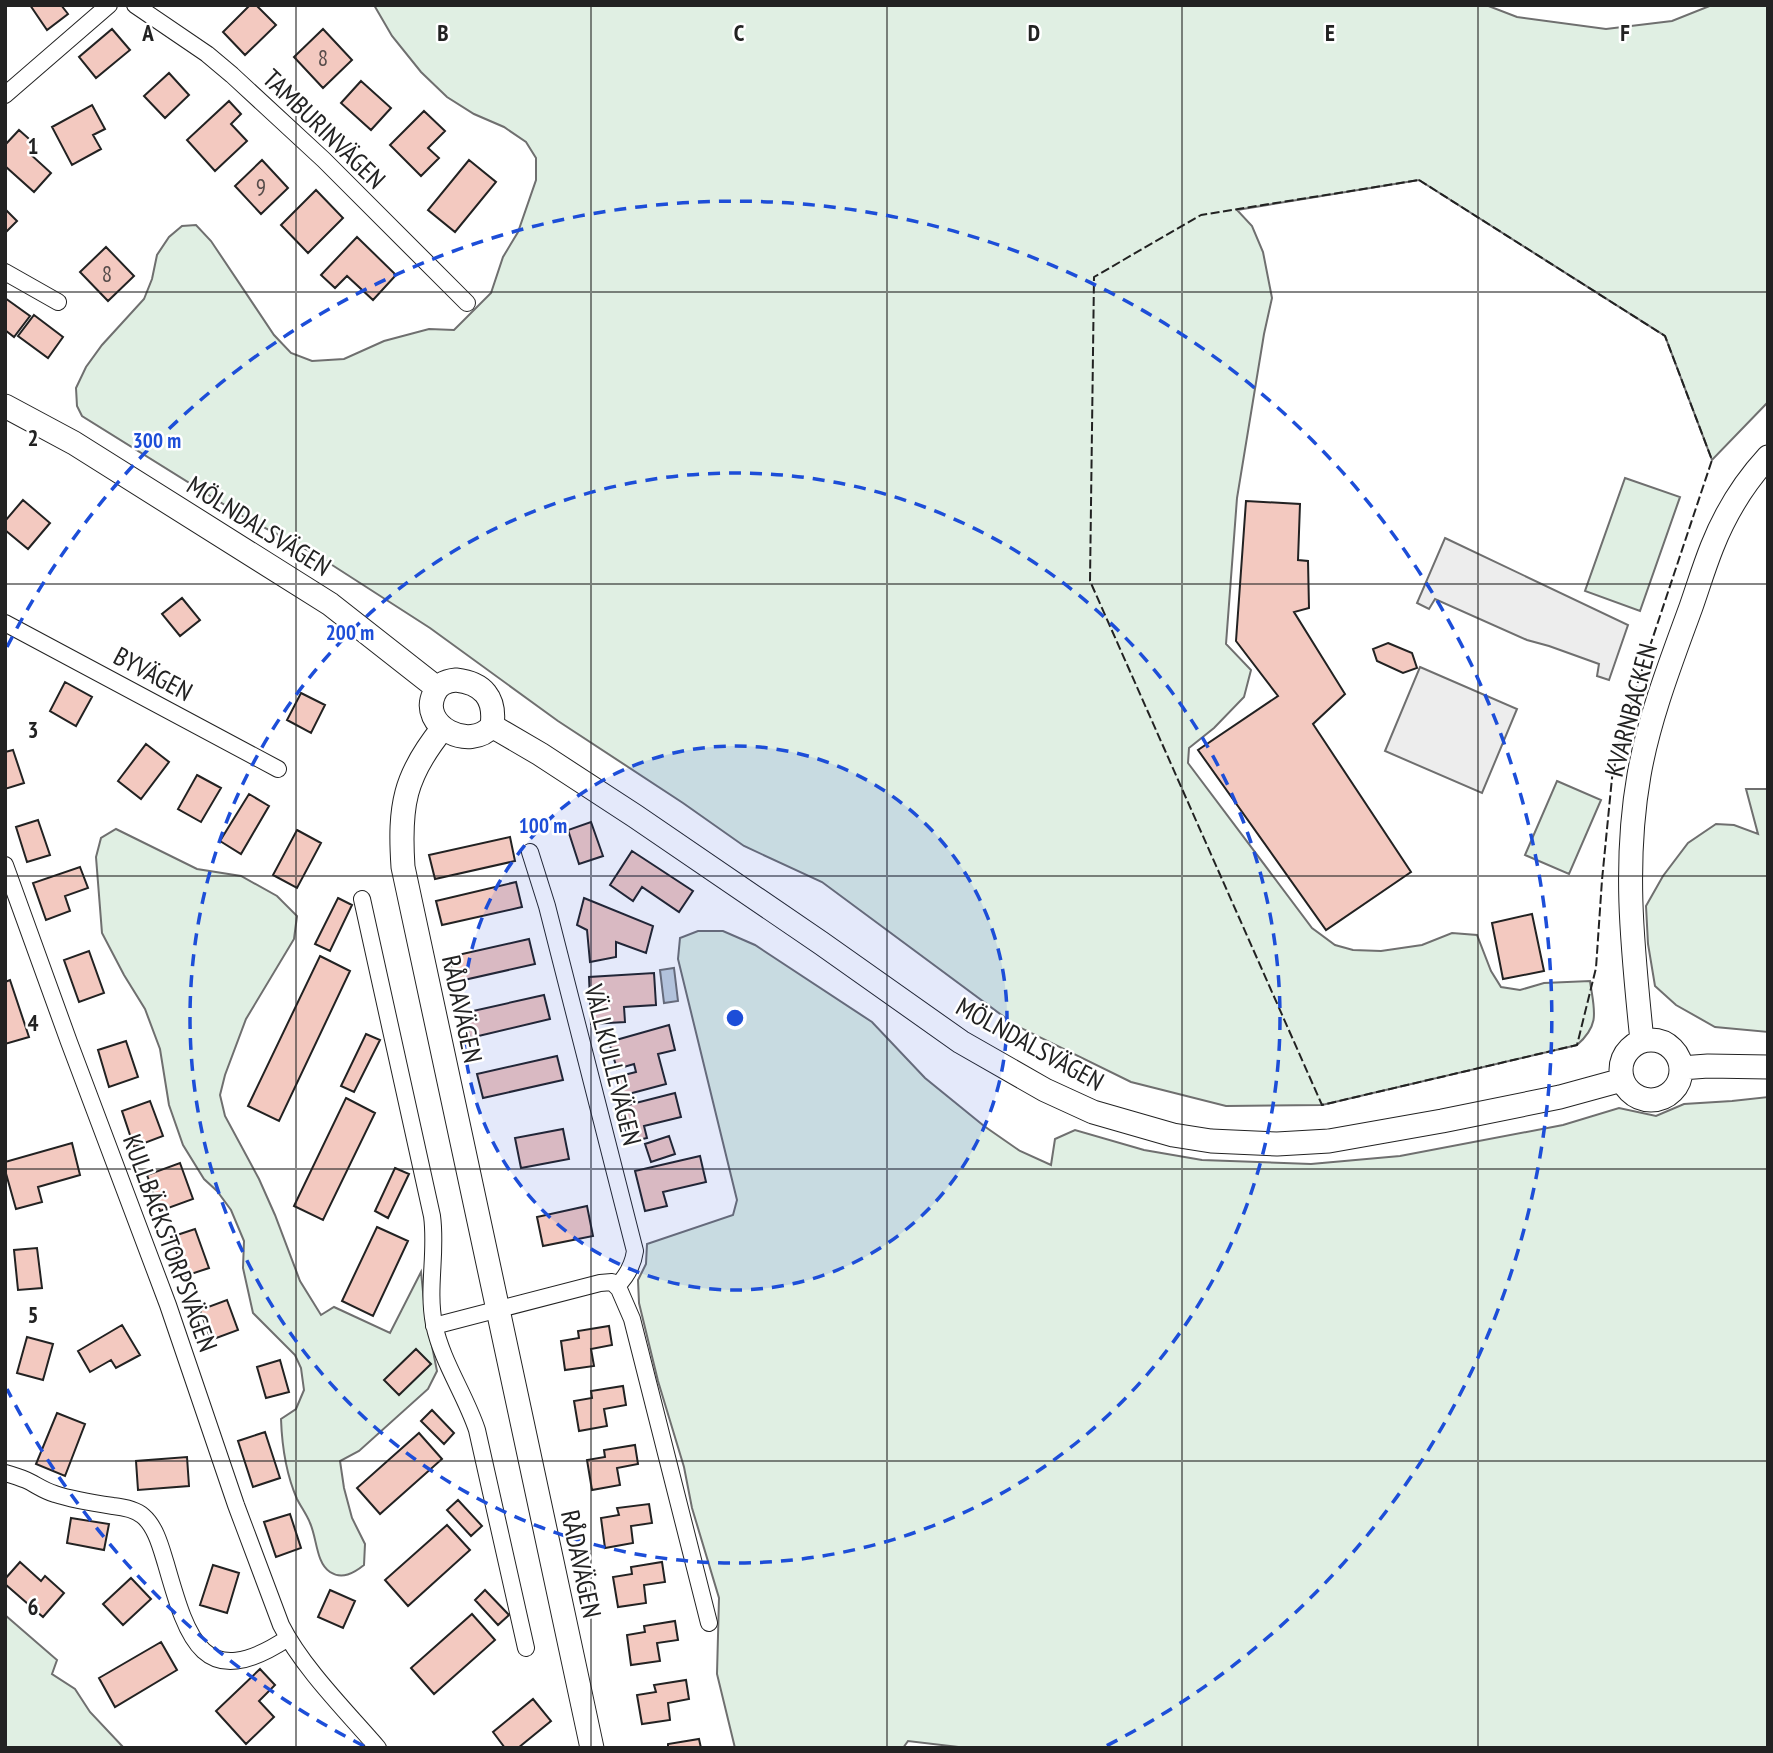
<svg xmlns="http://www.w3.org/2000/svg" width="1773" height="1753" font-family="'PT Sans Narrow',sans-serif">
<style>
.green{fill:#e0efe3;stroke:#6f6f6f;stroke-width:2}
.parking{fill:#ededed;stroke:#6f6f6f;stroke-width:2}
.water{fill:#c7d3dd;stroke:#6f6f6f;stroke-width:2}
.building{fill:#f3c9c0;stroke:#222;stroke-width:2}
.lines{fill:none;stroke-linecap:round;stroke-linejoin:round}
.street-casing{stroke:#222;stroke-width:18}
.secondary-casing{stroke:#222;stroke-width:25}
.street{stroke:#fff;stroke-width:16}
.secondary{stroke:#fff;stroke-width:23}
.fence{stroke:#222;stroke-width:2;stroke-dasharray:9 3.5;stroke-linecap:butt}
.grid{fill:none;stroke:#222;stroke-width:2;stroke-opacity:0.55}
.ring{fill:none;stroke:#1d4ed8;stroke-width:3.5;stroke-dasharray:12 9}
.labels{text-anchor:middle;stroke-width:5;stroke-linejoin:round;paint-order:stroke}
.number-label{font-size:23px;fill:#564c4a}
.street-label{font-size:26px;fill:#222;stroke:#fff}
.grid-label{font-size:23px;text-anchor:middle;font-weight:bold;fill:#222;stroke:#fff;stroke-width:5;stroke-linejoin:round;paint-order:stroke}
.centre{fill:#1d4ed8;stroke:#fff;stroke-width:3.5}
.ring-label{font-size:21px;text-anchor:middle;font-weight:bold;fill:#1d4ed8;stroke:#fff;stroke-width:5;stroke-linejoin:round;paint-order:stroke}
</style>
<rect width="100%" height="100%" fill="#fff"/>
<path class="green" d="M374,5H1486L1517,17L1606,29L1672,21L1712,5H1767L1768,402L1712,460L1665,336L1419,180L1237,210L1252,226L1263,252L1272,298L1264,334L1237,498L1226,644L1251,670L1244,697L1214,728L1189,748L1188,763L1312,928L1335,945L1353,950L1381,951L1422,945L1452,933L1477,935L1491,971L1501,987L1520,990L1544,983L1590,981C1594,1010 1601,1024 1577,1045L1322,1105L1226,1106L1131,1082L1015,1025L822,882L744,846L683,803L558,721L430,628L315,554L244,517L82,416L77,406L76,388L86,367L102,345L144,299L152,279L157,255L169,237L182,226L196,225L211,241L274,335L291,353L312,361L344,359L384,341L429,329L454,330L491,293L503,257L518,232L536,180V158L526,142L504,127L474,114L447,97L421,72L392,36Z
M1625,478L1680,497L1640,611L1585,591Z
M1557,781L1601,800L1569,874L1525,855Z
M1746,789H1768V1032L1715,1027L1676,1005L1655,986L1648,944L1646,906L1663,876L1688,843L1716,824L1734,825L1758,834Z
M116,829L197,869L241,876L277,896L297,916L294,939L246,1019L225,1075L220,1095L225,1116L259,1179L275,1215L300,1281L321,1315L334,1307L390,1333L421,1272L425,1311L437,1371L428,1389L359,1451L340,1461L344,1488L352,1518L365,1544L364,1565C354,1573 342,1580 330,1572C316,1563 317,1538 310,1523C307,1515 301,1507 297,1499C286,1474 282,1447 281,1419L296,1409L304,1390L301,1368L295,1355L253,1313L243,1268L244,1241L231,1210L217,1191L204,1179L183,1145L169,1105L160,1049L145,1009L124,975L102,933L96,857L101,838Z
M698,931H723L755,945L872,1022L925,1078L984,1126L1020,1151L1051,1165L1055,1139L1075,1130L1144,1150L1202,1160L1311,1164L1400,1156L1563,1125L1619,1108L1656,1116L1684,1104L1732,1101L1768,1097V1748H967L908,1741L903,1748H735L717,1674L719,1598L692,1508L684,1467L658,1381L639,1303L638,1280L646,1264L647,1244L733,1215L737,1200L678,959L680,938Z
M5,1615L57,1660L52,1674L75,1689L90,1712L124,1748H5Z"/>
<path class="parking" d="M1445,538L1628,625L1609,680L1597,676L1599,664L1549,646L1527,640L1435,599L1429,609L1417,603Z
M1420,667L1517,709L1482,793L1385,751Z"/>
<path class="water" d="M674,968L678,1001L664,1003L660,970Z"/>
<path class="building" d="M30,5H61L68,14L47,30Z
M250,5H256L276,25L245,55L223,32Z
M112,29L130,50L96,78L79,57Z
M323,29L352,60L323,88L294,57Z
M169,73L189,95L165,118L144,96Z
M361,81L391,108L371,130L341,103Z
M229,101L241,114L231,124L247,141L215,171L187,140Z
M92,105L105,129L93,135L101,149L72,165L52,127Z
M424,111L445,131L428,148L439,158L421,176L390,145Z
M19,130L36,145L29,153L51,173L34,192L5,166V145Z
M262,160L288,188L261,214L235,186Z
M469,160L496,182L455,232L428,210Z
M316,190L343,218L308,253L281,225Z
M5,209L17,221L5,233Z
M357,237L396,275L373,300L347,276L335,288L321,275Z
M106,247L134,276L108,301L80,272Z
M5,298L30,316L14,337L5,330Z
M34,315L63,337L48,358L18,336Z
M23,500L50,523L28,549L5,530V521Z
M1246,501L1300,504L1298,560L1308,561L1309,608L1294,612L1345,694L1313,724L1411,872L1326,930L1198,750L1278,696L1236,641Z
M182,598L200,620L180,636L162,614Z
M1388,643L1412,653L1417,668L1403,673L1377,661L1373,649Z
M65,682L92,697L76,726L50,711Z
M301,693L325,705L311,733L287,720Z
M146,744L169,762L141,799L118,781Z
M13,750L24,783L5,789V752Z
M197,775L221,788L201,822L178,809Z
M249,794L269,806L241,854L220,841Z
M38,820L50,855L27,862L16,827Z
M591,822L603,856L579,864L568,830Z
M297,830L321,843L297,888L273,875Z
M510,837L515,861L435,879L429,855Z
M632,851L693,891L679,912L642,887L633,901L610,885Z
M80,867L88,888L65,896L70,911L46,920L33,883Z
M516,882L522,907L442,925L436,901Z
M338,898L352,905L330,951L315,944Z
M584,898L653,926L646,953L616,942V957L590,962L587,930L577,925Z
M1532,914L1544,971L1503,979L1492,923Z
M529,939L535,964L455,982L449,957Z
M89,951L104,993L79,1002L64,960Z
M320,956L350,971L279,1121L248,1106Z
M654,973L656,1005L624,1007L625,1022L591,1024L589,977Z
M10,980L29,1037L5,1044V982Z
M544,995L550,1019L470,1038L464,1013Z
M669,1025L675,1050L658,1054L666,1084L621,1096L616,1077L636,1072L634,1064L617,1069L609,1042Z
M366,1034L380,1040L354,1092L341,1086Z
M126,1041L138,1077L109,1087L98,1050Z
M557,1056L563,1080L483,1098L477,1074Z
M675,1093L681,1117L644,1126L647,1138L629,1142L620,1107Z
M346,1098L375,1113L323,1220L294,1206Z
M150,1101L163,1136L134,1147L122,1111Z
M563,1129L569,1159L521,1168L515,1138Z
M669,1136L675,1154L651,1162L645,1144Z
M72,1143L80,1175L38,1187L42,1202L16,1209L5,1170V1162Z
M700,1156L706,1182L663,1192L667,1206L645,1211L635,1171Z
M180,1163L193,1199L160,1211L147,1175Z
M395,1168L409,1174L388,1218L375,1211Z
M587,1206L593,1236L543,1246L537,1217Z
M377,1227L408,1241L373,1316L342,1301Z
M195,1229L209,1268L185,1276L171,1237Z
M37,1248L42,1288L18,1290L14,1250Z
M227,1300L238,1330L211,1340L200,1310Z
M122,1325L140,1355L116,1368L111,1360L90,1372L78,1351Z
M609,1326L612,1345L591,1349L594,1366L565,1370L561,1341L579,1338L578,1331Z
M27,1337L53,1344L43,1380L17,1373Z
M416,1349L431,1364L399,1395L384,1380Z
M280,1360L289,1392L266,1398L257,1367Z
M623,1386L626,1405L604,1409L607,1426L579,1431L574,1401L592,1398L591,1391Z
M432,1410L454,1433L444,1444L421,1421Z
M57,1413L85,1424L65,1476L36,1464Z
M265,1432L280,1478L253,1487L238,1441Z
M419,1433L442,1459L380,1514L357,1488Z
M635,1445L638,1464L617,1468L620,1485L592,1490L587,1460L605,1457L604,1450Z
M187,1457L189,1486L138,1490L136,1461Z
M458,1500L482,1526L471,1536L447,1510Z
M649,1504L652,1523L631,1526L633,1543L605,1548L601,1518L619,1515L617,1508Z
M290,1514L301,1548L276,1557L264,1522Z
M71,1518L109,1524L104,1550L67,1543Z
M447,1525L470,1550L408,1606L385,1580Z
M20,1562L41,1581L45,1576L64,1593L43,1617L5,1584V1579Z
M662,1562L665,1582L644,1585L646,1603L618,1607L613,1577L632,1574L631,1567Z
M213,1565L239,1573L227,1613L200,1605Z
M131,1578L151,1599L123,1625L103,1604Z
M330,1590L355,1601L343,1628L318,1617Z
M485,1590L509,1615L498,1625L475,1600Z
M472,1614L495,1640L434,1694L411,1668Z
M675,1621L678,1640L657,1643L660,1661L631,1665L627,1635L645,1632L644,1626Z
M161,1642L177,1670L115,1707L99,1678Z
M260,1669L275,1685L259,1701L274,1717L246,1744L216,1711Z
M686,1680L689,1699L668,1703L670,1720L642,1724L637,1695L656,1692L654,1685Z
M533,1699L551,1721L518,1748H505L493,1732Z
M699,1739L701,1748H668V1744Z"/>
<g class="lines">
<g class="street-casing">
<path id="street" d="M135,5L207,54L232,75L324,160L467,303
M5,95L109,5
M5,272L58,302
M5,623L278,769
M530,852L547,906L635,1251C633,1265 627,1276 617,1286
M5,865L69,1042L168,1305L236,1505L281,1625C302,1667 347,1712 378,1748
M362,899L432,1216C437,1252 427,1288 434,1324C442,1362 465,1394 477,1430L526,1648
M434,1326L600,1283L612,1282L619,1289L632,1319L709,1623
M5,1473C12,1475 19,1477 26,1480C35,1484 44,1491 55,1494C73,1500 93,1503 113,1506C123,1507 135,1509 143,1516C156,1527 161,1548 166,1564C187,1637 202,1695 288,1638"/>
</g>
<g class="secondary-casing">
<path id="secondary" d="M5,406L74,443L330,604L437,688
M456,680C483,683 496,698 492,726C470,752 419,726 434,694C438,684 446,681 456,680Z
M492,726L540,754L635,816L821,943L961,1042L1045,1090L1093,1112L1173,1135L1211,1141L1277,1144L1329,1141L1442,1121L1560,1097L1622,1080
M443,728C404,776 399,806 403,867L592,1748
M1621 1070a30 30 0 1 1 60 0a30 30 0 1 1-60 0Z
M1642,1041C1633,951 1623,866 1639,775C1649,718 1671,662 1691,607C1698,587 1704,567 1712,547C1725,514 1744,483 1768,457
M1681,1068L1708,1066L1768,1067"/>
</g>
<use href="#street" class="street"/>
<use href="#secondary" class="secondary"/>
<path class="fence" d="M1419,180L1665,336L1712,460L1622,730L1612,778L1602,880L1596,968L1577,1045L1322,1105L1090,581L1094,277L1201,215Z"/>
</g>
<path class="grid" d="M296,5V1748M591,5V1748M887,5V1748M1182,5V1748M1478,5V1748M5,292H1768M5,584H1768M5,876H1768M5,1169H1768M5,1461H1768"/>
<circle cx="735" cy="1018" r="272" fill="#1d4ed8" fill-opacity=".12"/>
<g class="ring">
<circle cx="735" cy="1018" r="272"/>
<circle cx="735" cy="1018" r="545"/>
<path d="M364 1746A817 817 0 0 1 7 1389M7 647A817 817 0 1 1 1106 1746"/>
</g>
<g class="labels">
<g class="number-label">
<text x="323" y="66">8</text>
<text x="261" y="195">9</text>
<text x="107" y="282">8</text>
</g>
<g class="street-label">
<text transform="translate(324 129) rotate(44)" y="9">TAMBURINVÄGEN</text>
<text transform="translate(259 526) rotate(32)" y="9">MÖLNDALSVÄGEN</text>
<text transform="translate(153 674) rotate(28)" y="9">BYVÄGEN</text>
<text transform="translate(1631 710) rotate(-75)" y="9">KVARNBACKEN</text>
<text transform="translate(462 1009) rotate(78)" y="9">RÅDAVÄGEN</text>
<text transform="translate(1030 1044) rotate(29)" y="9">MÖLNDALSVÄGEN</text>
<text transform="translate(613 1065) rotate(76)" y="9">VÄLLKULLEVÄGEN</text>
<text transform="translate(170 1243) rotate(70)" y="9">KULLBÄCKSTORPSVÄGEN</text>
<text transform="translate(581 1564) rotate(78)" y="9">RÅDAVÄGEN</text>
</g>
</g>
<g class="grid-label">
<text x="148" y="41">A</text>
<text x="443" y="41">B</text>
<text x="739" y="41">C</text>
<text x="1034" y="41">D</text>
<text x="1330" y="41">E</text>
<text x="1625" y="41">F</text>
<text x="33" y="154">1</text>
<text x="33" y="446">2</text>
<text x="33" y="738">3</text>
<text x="33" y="1031">4</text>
<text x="33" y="1323">5</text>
<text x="33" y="1615">6</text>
</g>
<circle cx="735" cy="1018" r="10" class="centre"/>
<g class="ring-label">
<text x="157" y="448">300 m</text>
<text x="350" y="640">200 m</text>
<text x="543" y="833">100 m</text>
</g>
<rect width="1773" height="1753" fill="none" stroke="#222222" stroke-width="14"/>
</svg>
